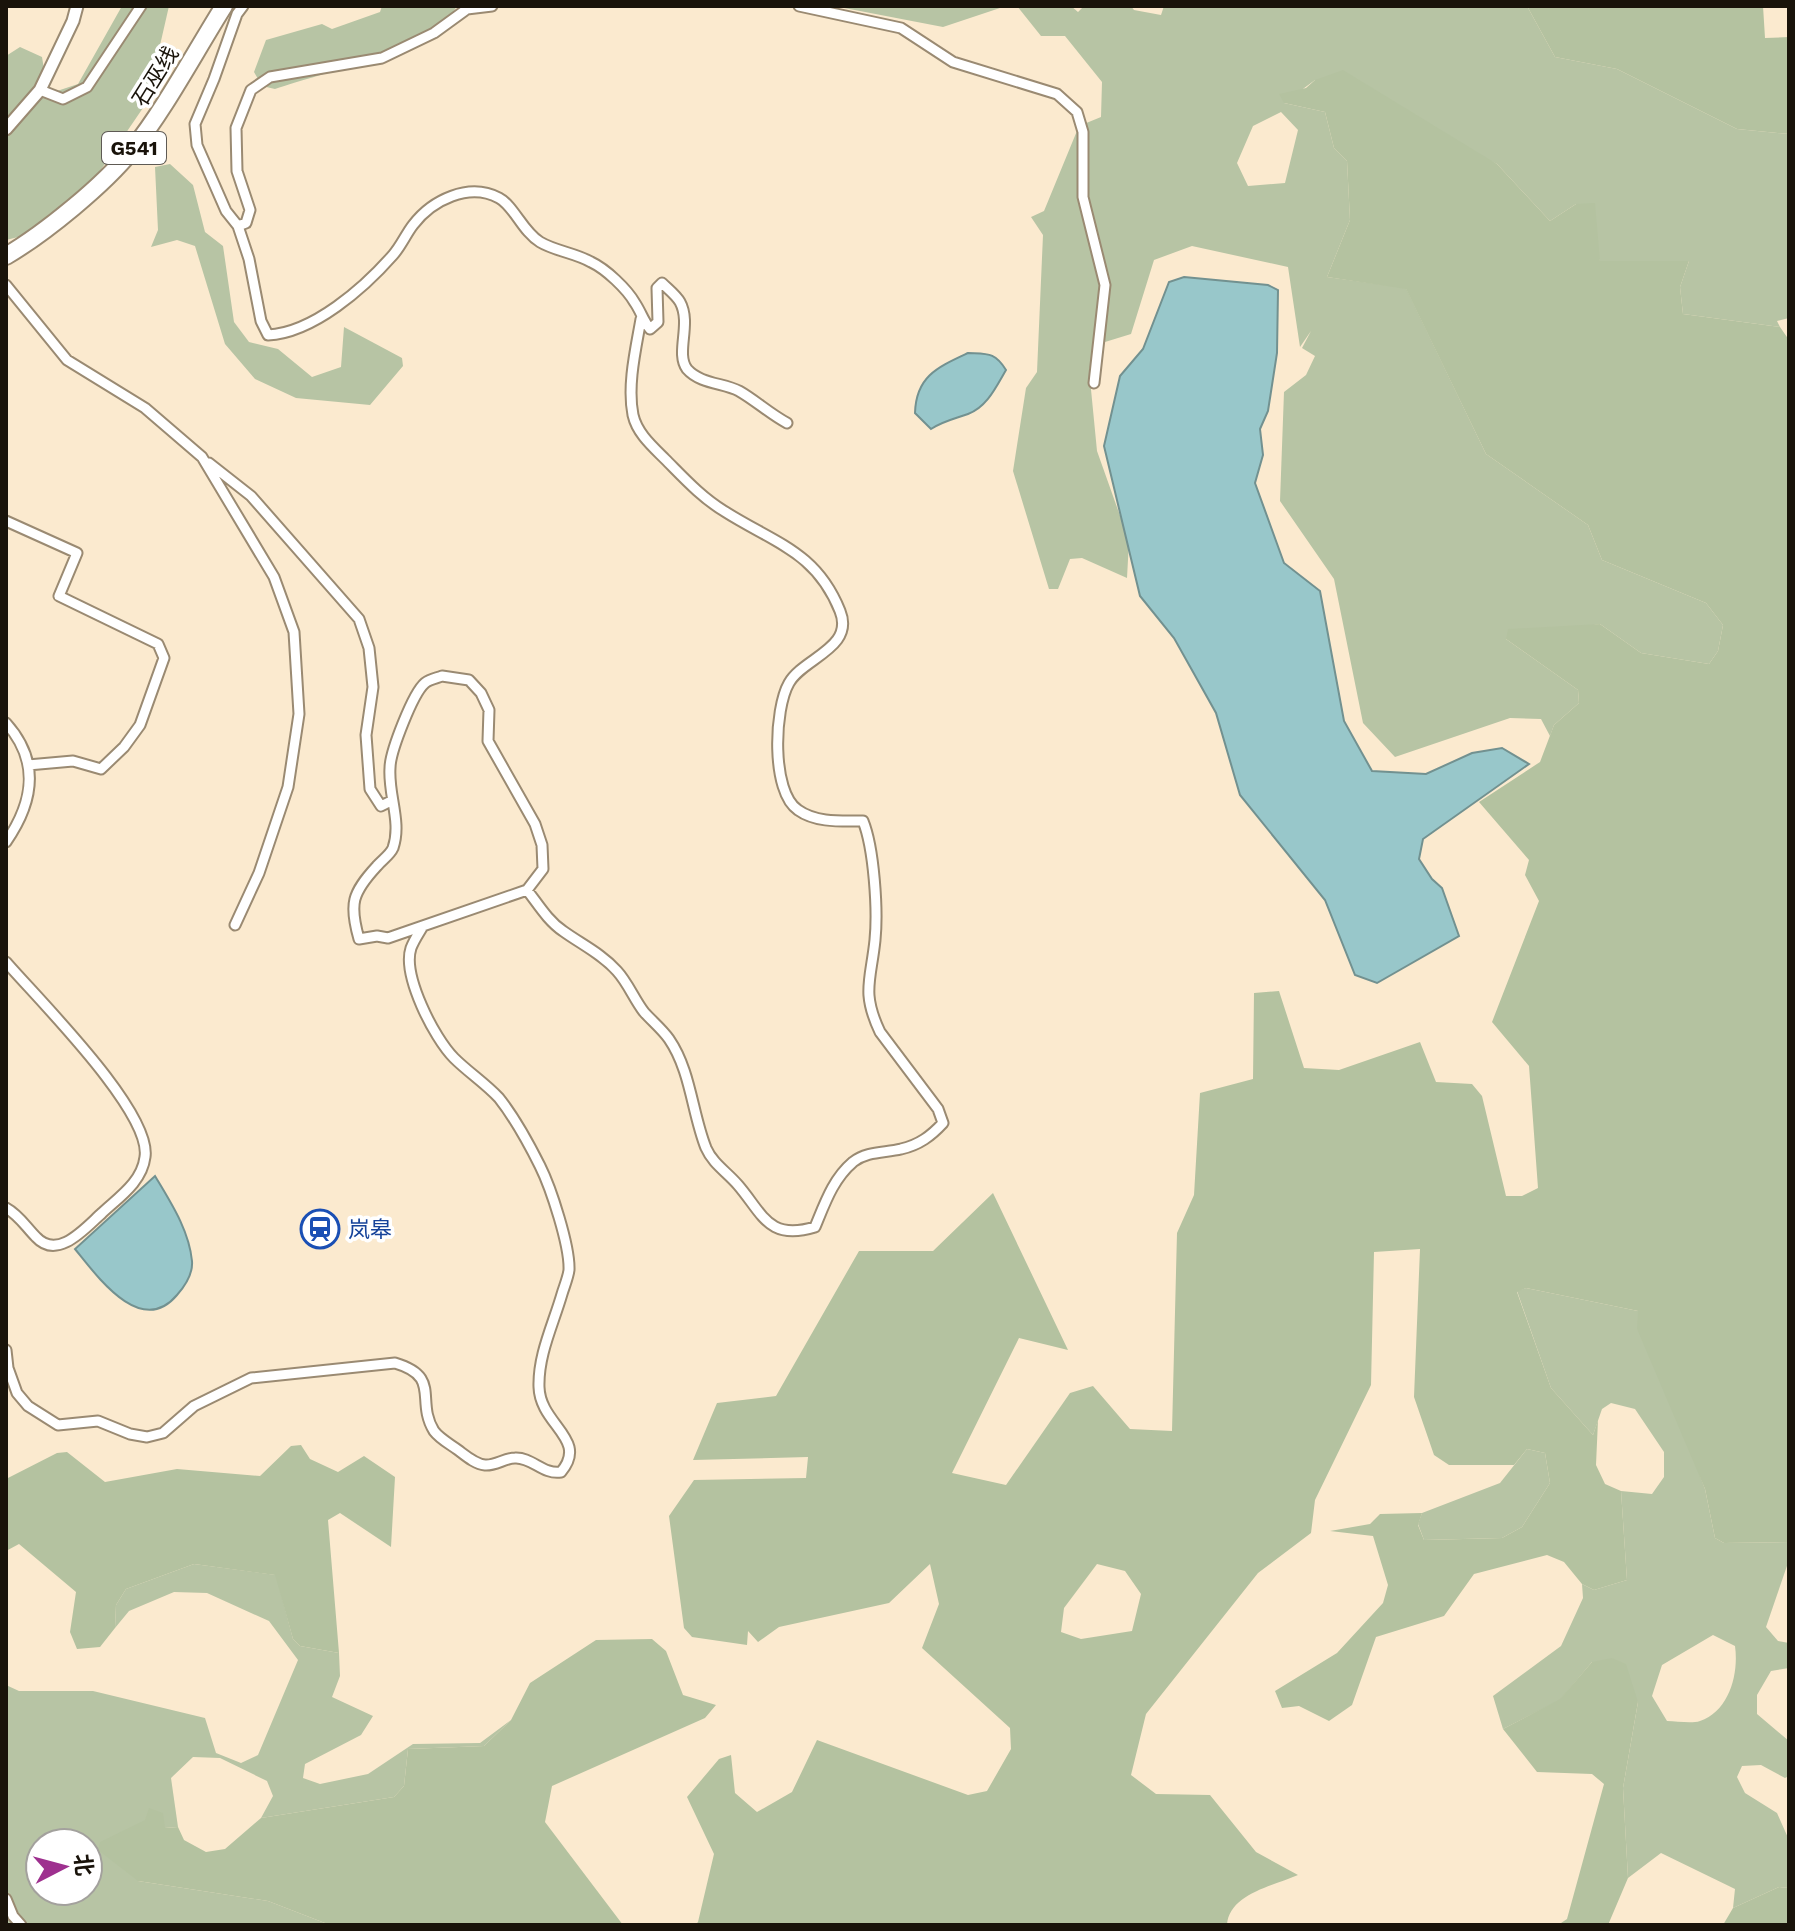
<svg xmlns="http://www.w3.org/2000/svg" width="1795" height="1931" font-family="'Work Sans','Noto Sans SC',sans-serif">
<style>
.green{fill:#b7c4a4;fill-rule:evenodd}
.forest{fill:#b4c2a0;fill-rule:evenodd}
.water{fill:#98c7ca;stroke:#729190;stroke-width:2}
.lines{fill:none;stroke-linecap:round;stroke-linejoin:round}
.minor-casing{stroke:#9a8a72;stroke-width:13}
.tertiary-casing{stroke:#9a8a72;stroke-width:15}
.trunk-casing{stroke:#9a8a72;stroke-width:20}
.minor{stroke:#fff;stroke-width:9}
.tertiary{stroke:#fff;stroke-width:11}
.trunk{stroke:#fff;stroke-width:16}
.labels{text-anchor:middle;stroke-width:7;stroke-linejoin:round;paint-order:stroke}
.shield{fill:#fff;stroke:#5e5a54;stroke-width:2}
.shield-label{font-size:20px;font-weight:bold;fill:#19130a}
.street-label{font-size:22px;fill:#19130a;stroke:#fff}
.transit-label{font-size:22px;fill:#164399;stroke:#fff;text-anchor:start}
</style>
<rect width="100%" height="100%" fill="#fbeacf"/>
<path class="green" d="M122,6H169L147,102L100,171L39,232L6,240V56L20,47L42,57L48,94L78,84Z
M382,6H457C432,49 322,73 275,89L262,86L254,72L266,40L322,24L332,29L380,12Z
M834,6H1006L943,27Z
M1017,6H1071L1078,12L1084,6H1131L1134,10L1161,15L1164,6H1527L1555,57L1617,69L1737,129L1789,134V318L1777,321L1780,327L1683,314L1680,287L1689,261H1600L1576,204L1550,221L1497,164L1315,80L1284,103L1325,112L1334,148L1347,161L1350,220L1327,277L1406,288L1486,454L1588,525L1602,560L1706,603L1723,625L1718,651L1709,664L1641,653L1600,624L1506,639L1578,690L1579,703L1554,725L1550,736L1541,719L1510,718L1395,757L1363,723L1334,579L1280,501L1284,392L1306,375L1315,356L1302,348L1311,331L1300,347L1288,267L1192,246L1154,260L1131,334L1105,342L1089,369L1097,451L1129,541L1127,578L1082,558L1070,559L1058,589H1049L1013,471L1026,388L1037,372L1043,235L1031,217L1044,211L1079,126L1101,117L1102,82L1065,36H1041ZM1281,112L1298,130L1285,183L1248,186L1237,163L1253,126Z
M170,164L193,185L205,232L223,246L234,322L249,342L278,349L312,377L341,367L344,327L402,358L403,366L370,405L296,398L255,379L225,344L195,246L177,240L151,247L158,230L155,167Z
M1526,1288L1638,1311L1705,1489L1715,1538L1724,1543L1789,1542V1560L1766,1627L1778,1641L1789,1643V1668L1771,1671L1757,1695V1714L1789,1741V1776L1785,1778L1761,1765L1742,1766L1737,1777L1745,1793L1777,1813L1789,1840V1888L1779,1887L1733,1908L1735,1889L1661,1853L1628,1878L1623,1788L1638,1702L1592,1662L1560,1700L1503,1729L1493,1696L1561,1646L1583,1598L1582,1584L1594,1590L1627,1580L1621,1491L1652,1494L1664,1477V1452L1635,1409L1611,1403L1602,1409L1593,1435L1551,1388L1517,1291ZM1713,1635L1735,1646C1739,1674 1729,1711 1700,1721C1691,1724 1677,1721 1667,1721L1652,1696L1662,1665Z
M1527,1449L1545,1453L1550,1483L1522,1527L1502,1538L1424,1540L1418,1524L1422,1513L1500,1483Z
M194,1564L276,1575L293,1639L300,1646L339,1653L340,1676L332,1697L373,1716L361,1735L305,1764L303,1778L320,1784L368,1774L413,1744L480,1743L511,1720L484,1746L408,1749L404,1786L394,1797L261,1818L273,1796L267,1781L220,1758L193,1757L171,1778L178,1827L165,1828L138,1881L268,1901L330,1925H6V1685L19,1691H93L205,1718L216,1753L241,1763L258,1755L298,1660L269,1621L207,1593L174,1592L129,1611L115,1628L116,1605L126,1589ZM40,1843H88V1891H40Z"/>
<path class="forest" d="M1527,6H1763L1765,38L1789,37V134L1737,129L1617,69L1555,57Z
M1343,70L1497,164L1550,221L1576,204L1595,203L1600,261H1689L1680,287L1683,314L1780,327L1789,340V1542L1724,1543L1715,1538L1705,1489L1637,1329L1638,1311L1526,1288L1517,1292L1551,1388L1593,1435L1598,1420L1596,1465L1605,1484L1621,1491L1627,1580L1594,1590L1582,1584L1564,1562L1547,1555L1474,1574L1444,1616L1376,1637L1352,1705L1329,1721L1299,1706L1282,1708L1275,1691L1337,1653L1383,1603L1388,1585L1373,1536L1330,1531L1370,1524L1380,1514L1422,1513L1418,1525L1424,1540L1502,1538L1522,1527L1550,1483L1545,1453L1527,1449L1514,1465H1449L1434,1455L1414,1397L1420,1249L1374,1252L1371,1385L1315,1500L1311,1533L1258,1573L1146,1714L1131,1775L1156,1794L1210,1795L1256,1852L1298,1875C1273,1886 1229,1894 1227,1925H695L698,1922L714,1854L687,1797L719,1759L731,1755L735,1793L757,1812L792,1792L817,1740L968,1795L987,1791L1011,1749L1010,1728L922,1648L939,1604L930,1564L889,1603L779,1627L758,1642L748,1631L747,1645L692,1637L684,1628L669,1516L694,1480L806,1478L808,1457L693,1460L717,1403L776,1396L859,1251H933L993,1193L1068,1350L1019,1338L952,1473L1006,1485L1070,1393L1093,1386L1130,1429L1172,1431L1177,1233L1194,1195L1200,1093L1253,1079L1254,993L1279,991L1304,1068L1339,1070L1420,1042L1436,1082L1472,1084L1482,1096L1506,1196H1522L1538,1188L1529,1066L1492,1022L1539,901L1525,875L1529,860L1479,802L1540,762L1554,725L1579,703L1578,690L1506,639L1508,629L1600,624L1641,653L1709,664L1718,651L1723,625L1706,603L1602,560L1588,525L1486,454L1406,289L1327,277L1350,220L1347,161L1334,148L1325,112L1284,103L1279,94L1306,88L1315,80ZM1097,1564L1125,1571L1141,1594L1132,1631L1081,1639L1061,1632L1064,1608Z
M301,1445L310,1459L338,1472L364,1456L395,1477L391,1547L340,1513L328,1520L339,1653L300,1646L293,1639L275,1575L194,1564L126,1589L116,1605L115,1628L100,1647L77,1649L70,1632L76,1592L19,1544L6,1551V1479L57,1453L67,1452L105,1482L177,1469L260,1476L291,1446Z
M652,1639L666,1651L683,1695L716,1705L705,1718L552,1786L545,1822L623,1925H330L268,1901L138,1881L98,1850L100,1842L145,1820L149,1808L163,1813L165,1828L178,1827L184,1840L206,1852L225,1849L261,1818L394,1797L404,1786L408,1749L484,1746L511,1720L530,1683L596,1640Z
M1612,1658L1626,1664L1638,1702L1623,1788L1628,1878L1608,1925H1558L1567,1919L1604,1784L1592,1774L1537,1772L1503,1729L1560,1699L1592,1662Z
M1779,1887L1789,1888V1925H1723L1733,1908Z"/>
<path class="water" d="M1184,277L1268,285L1278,290L1277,353L1268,411L1260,429L1263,455L1255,483L1284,563L1320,591L1344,721L1372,771L1426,774L1472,753L1502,748L1529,764L1423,839L1419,859L1432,879L1442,888L1459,936L1377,983L1355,975L1325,900L1240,795L1216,713L1174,638L1140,596L1104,446L1120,376L1143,349L1169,282Z
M968,353C988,354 995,352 1006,370C996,387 987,407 968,414C954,419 943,421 931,429L915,413C916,376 938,367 968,353Z
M155,1176C171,1203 189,1230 192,1261C193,1273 185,1286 177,1295C141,1338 97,1276 75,1249Z"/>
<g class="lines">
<g class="minor-casing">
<path id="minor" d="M243,6L237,14L214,79L195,124L197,145L226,211L238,226L246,223L250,210L237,171L236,128L251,90L270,77L382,58L434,33L467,9L492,6
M799,6L901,28L953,62L1057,94L1077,112L1083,132V197L1105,285L1094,383
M40,90L63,99L87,87L141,6
M238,226L249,259L261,321L268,335C313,333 364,288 393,255C401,246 406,234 413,225C432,200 469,182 499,198C514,206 523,232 540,242C555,251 575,253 591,262C606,269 627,289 635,303C641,312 643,320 650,329L658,322L657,288L662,283C668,289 676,295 680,302C692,324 675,353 687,369C700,384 724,383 739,391C755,400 770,414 787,423
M6,285L67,360L145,408L202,457L274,577L294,632L299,714L288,787L259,873L235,925
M209,463L251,496L359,619L369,648L373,687L366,735L370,789L381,806L391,801
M6,521L77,553L59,596L158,644L164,658L140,725L124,747L101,769L73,761L28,765
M442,676L469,680L481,693L489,710L488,741L535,824L542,845L543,869L527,890L388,938L377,936L359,939C349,904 352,893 377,866C382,860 390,855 393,848C402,822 388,795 390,768C390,752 413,693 425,683C430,679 437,678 442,676Z
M6,723C41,762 33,803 6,842
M527,890C538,904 548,921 563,931C581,944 602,954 617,971C628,983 634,999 644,1012C652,1021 662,1029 669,1039C691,1071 692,1113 706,1148C713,1164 727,1172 738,1185C763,1214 768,1241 815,1227C825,1203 833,1179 853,1162C867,1151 885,1153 901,1149C919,1145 931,1136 943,1123L938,1109L880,1032C861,992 871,980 875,940C878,910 874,848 863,821C842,821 816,823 798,810C771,792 774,709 789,683C803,658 855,648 840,611C816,551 774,543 724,511C701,497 683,477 665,459C652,446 637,433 633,415C627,385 636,348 641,319
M6,962C38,999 152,1112 145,1157C142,1182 119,1197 102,1213C86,1227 58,1261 36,1237C26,1227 19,1215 6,1208
M6,1350L8,1368L17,1393L28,1406L58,1425L98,1421L130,1434L147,1437L163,1433L194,1406L251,1378L395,1363C442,1377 415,1400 434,1431C440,1439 450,1444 458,1450C466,1456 475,1464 485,1465C495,1466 505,1458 515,1458C532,1457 543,1475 561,1472C589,1439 540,1425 539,1387C538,1355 553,1325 562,1294C564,1287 568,1278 569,1270C570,1246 551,1188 540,1166C529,1144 514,1117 499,1098C485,1083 468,1072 454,1058C434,1038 402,975 411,948C414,940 419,933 423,926
M6,1899L13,1916L21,1925"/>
</g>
<g class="tertiary-casing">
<path id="tertiary" d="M6,129L40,90L73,21L77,6"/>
</g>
<g class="trunk-casing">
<path id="trunk" d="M6,256C45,233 104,185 132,150C165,109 195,52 224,6"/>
</g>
<use href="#minor" class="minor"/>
<use href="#tertiary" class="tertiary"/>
<use href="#trunk" class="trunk"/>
</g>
<defs>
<g id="station-ring" transform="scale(2)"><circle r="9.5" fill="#fff" stroke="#1a4fb4" stroke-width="1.5"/><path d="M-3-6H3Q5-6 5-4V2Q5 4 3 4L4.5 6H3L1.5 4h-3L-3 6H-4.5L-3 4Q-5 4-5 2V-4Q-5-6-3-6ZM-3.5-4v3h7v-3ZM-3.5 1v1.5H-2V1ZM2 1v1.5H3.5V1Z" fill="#1a4fb4"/></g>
</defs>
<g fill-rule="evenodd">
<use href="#station-ring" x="320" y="1229"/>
</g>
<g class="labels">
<rect class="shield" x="102" y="132" width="64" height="32" rx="6"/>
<g class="shield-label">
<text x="134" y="155">G541</text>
</g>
<g class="street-label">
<text transform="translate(155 76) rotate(-58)" y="8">石巫线</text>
</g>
<g class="transit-label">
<text x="348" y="1237">岚皋</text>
</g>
</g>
<rect width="1795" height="1931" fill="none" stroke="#19130a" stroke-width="16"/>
<g transform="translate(64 1867) rotate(84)"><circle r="38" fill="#ffffff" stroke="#a3a19d" stroke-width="2"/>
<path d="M0-6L14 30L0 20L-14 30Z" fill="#9e308f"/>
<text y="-12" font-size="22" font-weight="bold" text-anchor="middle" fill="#19130a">北</text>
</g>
</svg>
